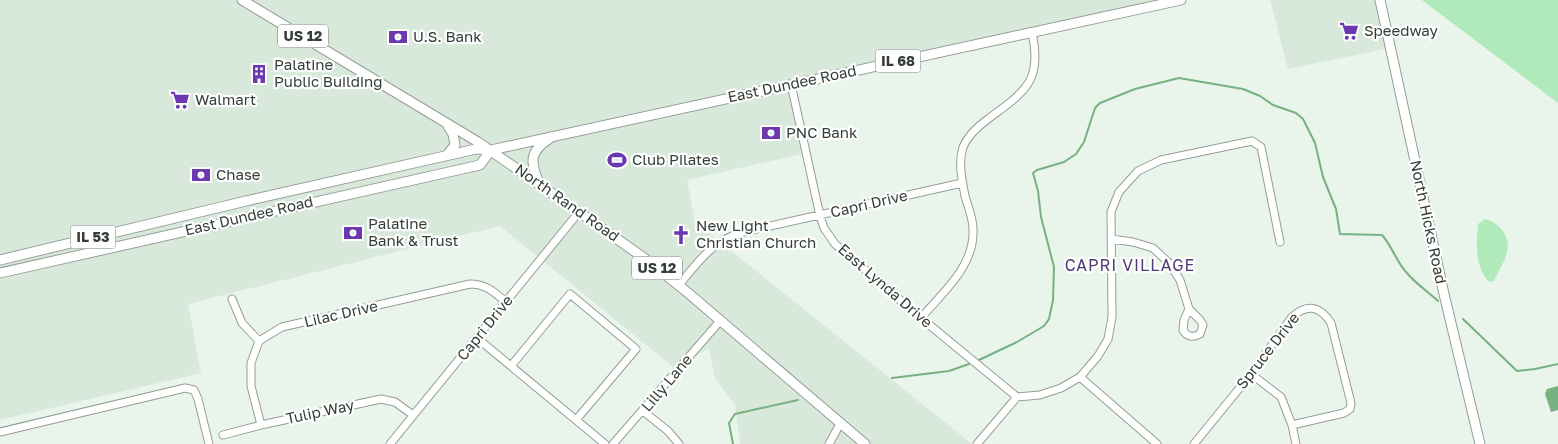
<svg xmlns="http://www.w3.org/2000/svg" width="1558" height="444" font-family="'Golos Text',sans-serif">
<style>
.built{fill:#d8e9db}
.green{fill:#b1eaba}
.water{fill:#78b181}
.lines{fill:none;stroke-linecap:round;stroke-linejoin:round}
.stream{stroke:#78b181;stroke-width:2}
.minor-casing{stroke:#949e95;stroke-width:9}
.major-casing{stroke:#949e95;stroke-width:11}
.minor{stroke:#fff;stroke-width:7}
.major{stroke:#fff;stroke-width:9}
.labels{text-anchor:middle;stroke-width:4.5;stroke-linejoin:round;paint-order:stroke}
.shield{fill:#fcfffd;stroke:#737674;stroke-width:1}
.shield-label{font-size:14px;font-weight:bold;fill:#383c39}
.poi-label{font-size:15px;fill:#383c39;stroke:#fcfffd;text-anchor:start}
.street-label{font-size:15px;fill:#383c39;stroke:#fcfffd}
.neighbourhood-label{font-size:16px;letter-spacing:1px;fill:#513a77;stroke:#fcfffd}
</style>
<rect width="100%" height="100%" fill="#e9f4ea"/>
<path class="built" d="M0,0H1181L791,84L806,153L687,180L695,222L972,444H740L735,405L715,378L709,348L684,363L677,370L500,226L188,304L201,373L0,420Z
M1270,0H1379L1390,48L1288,69Z"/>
<path class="green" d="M1422,0H1558V103Z
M1485,219C1499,223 1511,235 1507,252C1505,261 1498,272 1494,281L1489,282C1475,267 1476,243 1478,224Z"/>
<path class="water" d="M1558,386V410L1551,412L1545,394L1547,389Z"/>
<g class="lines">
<path class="stream" d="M1463,319L1517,371L1535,369L1558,364
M979,360L1017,342L1044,326L1049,319L1053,300L1054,267L1041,217L1038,191L1033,173L1037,170L1064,162L1076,154L1084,142L1095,108L1100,103L1135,89L1179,78L1243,89L1260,96L1273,105L1296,113L1303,119L1315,143L1323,177L1336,209L1340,234L1382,235C1392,246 1396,261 1406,272C1415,283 1428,292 1438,301
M892,378L949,371L969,364
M733,444L729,423L735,414L798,400"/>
<g class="minor-casing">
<path id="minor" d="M791,84L820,216L824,228L835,244L921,318L1017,397
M1111,239L1133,242L1153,248L1169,263L1180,280L1189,309
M679,285C698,262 710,244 739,233L962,183
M232,299L242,323L259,341
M1189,309L1200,320L1203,325L1200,334C1193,338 1187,337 1183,330L1184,320Z
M921,318C943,292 975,266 973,229C973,218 968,207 965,196C962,180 958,163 963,147C968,135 977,127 988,119C1024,92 1043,82 1032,33
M477,338L605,444
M511,366L570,294L636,349L576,420
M1251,374L1281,397L1292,425L1296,444
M1080,377L1157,444
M1017,397L1040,395L1061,388L1080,377L1098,356L1108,339L1112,317L1111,212L1119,192L1138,171L1161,160L1252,141L1261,147L1280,242
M643,411L668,431L679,444
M261,425L251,386V363L259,341L282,327L470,284C486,284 494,292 506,302
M0,432L185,388L194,390L198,399L209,444
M223,435L261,425L381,399L395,402L413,415
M390,444L579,212
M613,444L720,321
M829,444L840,424
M977,444L1017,397
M1194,444L1251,374L1292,317C1307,303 1320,306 1331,323L1351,403L1350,409L1344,413L1292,425"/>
</g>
<g class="major-casing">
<path id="major" d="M242,0L478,142L579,212L644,258L687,292L865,444
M1380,0L1444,294L1480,444
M447,155L455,145L453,134L448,126
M539,183C531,164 528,152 549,139
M0,260L246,201L476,149L491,150L1181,0
M0,273L480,165L491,150"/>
</g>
<use href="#minor" class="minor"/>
<use href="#major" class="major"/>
</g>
<defs>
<g id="supermarket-bare" transform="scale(1.5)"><path d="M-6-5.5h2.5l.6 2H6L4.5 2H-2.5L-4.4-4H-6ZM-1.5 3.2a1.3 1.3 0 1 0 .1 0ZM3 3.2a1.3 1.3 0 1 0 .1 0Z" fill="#6c38af" stroke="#fcfffd" stroke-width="2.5" paint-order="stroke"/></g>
<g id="bank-bare" transform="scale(1.5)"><path d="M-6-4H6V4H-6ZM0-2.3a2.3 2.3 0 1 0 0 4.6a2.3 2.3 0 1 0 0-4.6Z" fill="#6c38af" stroke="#fcfffd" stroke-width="2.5" paint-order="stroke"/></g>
<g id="building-bare" transform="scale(1.5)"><path d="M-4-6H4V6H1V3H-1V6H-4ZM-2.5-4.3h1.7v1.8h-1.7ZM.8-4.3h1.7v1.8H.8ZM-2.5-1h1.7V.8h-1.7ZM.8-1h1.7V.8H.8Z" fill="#6c38af" stroke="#fcfffd" stroke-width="2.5" paint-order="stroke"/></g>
<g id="stadium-bare" transform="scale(1.5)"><path d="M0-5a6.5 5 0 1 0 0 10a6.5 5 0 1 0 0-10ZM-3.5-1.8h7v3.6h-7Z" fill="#6c38af" stroke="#fcfffd" stroke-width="2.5" paint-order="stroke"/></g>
<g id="church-bare" transform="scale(1.5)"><path d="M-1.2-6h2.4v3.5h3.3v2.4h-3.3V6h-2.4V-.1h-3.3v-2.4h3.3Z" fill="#6c38af" stroke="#fcfffd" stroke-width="2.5" paint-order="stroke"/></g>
</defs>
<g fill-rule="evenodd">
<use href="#supermarket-bare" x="1349" y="31"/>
<use href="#bank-bare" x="398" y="37"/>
<use href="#building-bare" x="259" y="74"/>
<use href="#supermarket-bare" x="180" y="100"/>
<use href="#bank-bare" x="771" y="133"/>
<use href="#stadium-bare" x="617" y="160"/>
<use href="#bank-bare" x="201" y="175"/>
<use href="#bank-bare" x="353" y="233"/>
<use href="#church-bare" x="681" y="235"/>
</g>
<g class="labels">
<g class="shield">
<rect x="278" y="24.5" width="50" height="23" rx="4"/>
<rect x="875.5" y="49.5" width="45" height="23" rx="4"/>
<rect x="70.5" y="225.5" width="45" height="23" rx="4"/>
<rect x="632" y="256.5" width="50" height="23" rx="4"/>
</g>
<g class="shield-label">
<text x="303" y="41">US 12</text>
<text x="898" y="66">IL 68</text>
<text x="93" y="242">IL 53</text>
<text x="657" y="273">US 12</text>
</g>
<g class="poi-label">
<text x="1364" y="36">Speedway</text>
<text x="413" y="42">U.S. Bank</text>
<text x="274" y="70">Palatine<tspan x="274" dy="17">Public Building</tspan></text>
<text x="195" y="105">Walmart</text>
<text x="786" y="138">PNC Bank</text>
<text x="632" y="165">Club Pilates</text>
<text x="216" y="180">Chase</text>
<text x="368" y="229">Palatine<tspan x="368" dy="17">Bank &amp; Trust</tspan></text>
<text x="696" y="231">New Light<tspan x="696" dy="17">Christian Church</tspan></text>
</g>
<g class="street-label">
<text transform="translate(792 84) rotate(-12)" y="5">East Dundee Road</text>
<text transform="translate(567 203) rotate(35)" y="5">North Rand Road</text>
<text transform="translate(869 204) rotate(-13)" y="5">Capri Drive</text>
<text transform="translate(249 216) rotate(-13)" y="5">East Dundee Road</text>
<text transform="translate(1428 222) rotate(78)" y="5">North Hicks Road</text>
<text transform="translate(885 286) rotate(41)" y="5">East Lynda Drive</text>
<text transform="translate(341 314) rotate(-13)" y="5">Lilac Drive</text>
<text transform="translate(485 328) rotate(-51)" y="5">Capri Drive</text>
<text transform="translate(1268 351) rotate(-52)" y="5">Spruce Drive</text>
<text transform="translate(667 383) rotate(-50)" y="5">Lilly Lane</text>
<text transform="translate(320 412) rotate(-12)" y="5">Tulip Way</text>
</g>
<g class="neighbourhood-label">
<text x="1130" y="271">CAPRI VILLAGE</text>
</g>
</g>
</svg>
